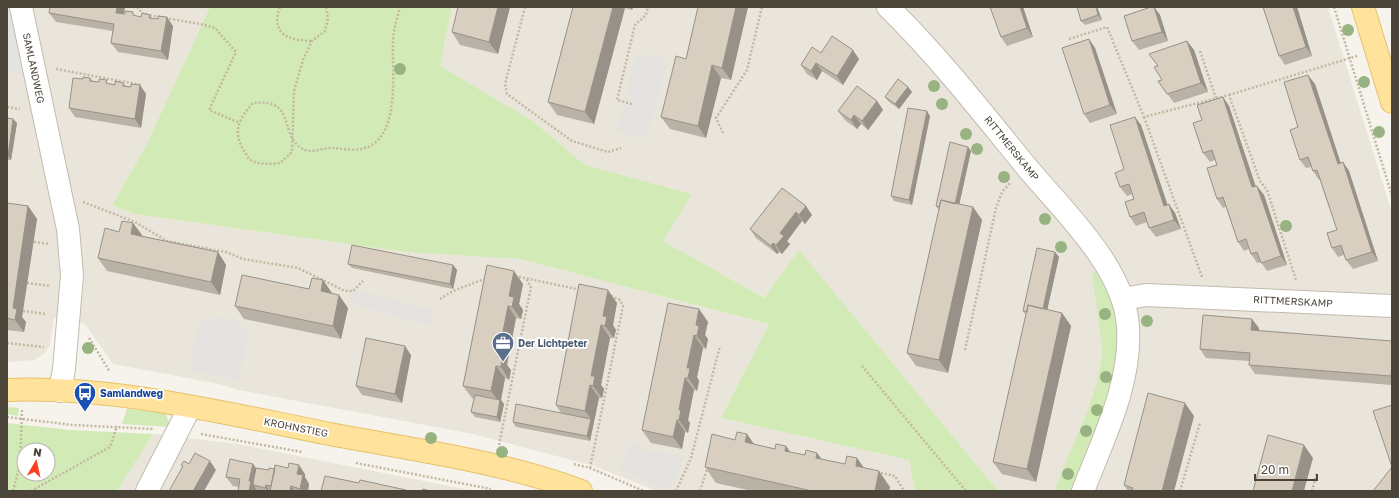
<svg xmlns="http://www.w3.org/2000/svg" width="1399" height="498" font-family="'Golos Text',sans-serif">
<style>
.residential{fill:#eae5da}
.green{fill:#d2eab5;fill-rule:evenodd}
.parking{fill:#e5e3e0}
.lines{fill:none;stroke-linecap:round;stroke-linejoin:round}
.minor-casing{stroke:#c2bbae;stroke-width:24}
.major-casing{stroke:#e6c16a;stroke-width:24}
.path{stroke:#c4b79f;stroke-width:2.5;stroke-dasharray:2 2;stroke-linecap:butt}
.minor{stroke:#fff;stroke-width:22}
.major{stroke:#ffe39c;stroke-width:22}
.tree{fill:#97b381}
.wall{fill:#bab2a6}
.shaded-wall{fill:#979187}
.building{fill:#d8cfc1;stroke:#979187}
.labels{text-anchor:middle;stroke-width:3.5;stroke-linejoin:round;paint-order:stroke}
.street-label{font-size:10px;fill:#4b4439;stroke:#fff}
.service-label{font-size:10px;font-weight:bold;fill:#4e5e75;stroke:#fff;text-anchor:start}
.transit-label{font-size:10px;font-weight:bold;fill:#164399;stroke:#fff;text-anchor:start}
</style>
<rect width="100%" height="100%" fill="#f6f3ec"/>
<path class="residential" d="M7,7H210L145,148L112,205L135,214L406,252L520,259L769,324L721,418L909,460L915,491H656L594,466L473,434L238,390L219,384L113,364L85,324L54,318L50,345L45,353L34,360L7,362Z
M452,7H1328L1392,213V491H998L799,251L764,298L663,241L692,194L585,165L533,121L440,66Z
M153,434L238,444L474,491H117Z"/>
<path class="green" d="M210,7H452L440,66L533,121L585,165L692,194L663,241L764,298L799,250L998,491H915L909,460L721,418L769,324L520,259L406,252L135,214L112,205L145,148Z
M1096,272C1101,282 1108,292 1111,302C1132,366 1095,432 1073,491H1054L1089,407L1097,382L1102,356V345L1092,274Z
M7,407L19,408L18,416L7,414Z
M127,409L165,413L171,427L122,424Z
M7,423L70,430L153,434L117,491H7ZM24,450H48V474H24Z"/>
<path class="parking" d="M7,7H12L28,79L7,68Z
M637,52L668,60L646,139L617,131Z
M351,288L432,310L430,325L352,304L349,295Z
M220,317L230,319L249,331L239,380L189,370L199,321Z
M631,442L649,451L685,456L670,491L619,469Z"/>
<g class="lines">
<g class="minor-casing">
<path id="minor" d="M21,7L68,229L72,275L64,369L60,391
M888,7C938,56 981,111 1025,165C1061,209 1124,266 1128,326C1132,383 1103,439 1083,491
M1123,299L1146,295L1392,306
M147,491L190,407"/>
</g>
<g class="major-casing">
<path id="major" d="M1363,7L1392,102
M7,390C116,386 224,413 330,434C414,450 501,461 581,491"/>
</g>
<path class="path" d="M137,7L143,14L200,24L215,28L236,52L209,110L240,123
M280,7C270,34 289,41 312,41
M326,7L328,18L325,31L312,41L303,60L294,91L292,152L280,163C271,164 257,165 249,159C247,157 246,153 244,151C232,131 239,119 253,103C296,98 279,133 301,148C311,155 323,147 334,148C345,149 359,152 370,146C400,130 392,71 393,43C393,31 397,19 400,7
M525,7L505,84L507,94L572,141L608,152L621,148
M1334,7L1392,196
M1069,39L1107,27L1144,117L1229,95L1260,181L1267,190L1296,280
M1200,51L1216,98
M56,69L142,85
M1229,95L1357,56
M632,104L617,100L635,25L646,15L648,7
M7,107L20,109
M1144,117L1202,277
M723,133L716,118L747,70L762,7
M83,202L135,222L167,241L226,252L243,259L298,268L345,291H353L363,281
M34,242L49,244
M515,276L581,290
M27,283L51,286
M440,299L453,291L487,278
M23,311L47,314
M89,338L110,372
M7,343L44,347
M965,350L996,208L1002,192L1011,182
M862,366L966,491
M7,417L72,425L154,429
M201,434L302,452
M499,445L531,287L526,278
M356,463L491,489
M574,464L590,468L644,491
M590,468L623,306L620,300L611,296
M877,472L895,476L904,491
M13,491L20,465L22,410
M31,491L110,447L117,426
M676,491L691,458L720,346
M700,491L707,469
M1180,491L1200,423
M1312,491L1317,472"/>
<use href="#minor" class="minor"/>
<use href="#major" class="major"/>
</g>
<g class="tree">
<circle cx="1348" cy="30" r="6"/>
<circle cx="400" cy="69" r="6"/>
<circle cx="1364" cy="82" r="6"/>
<circle cx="934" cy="86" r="6"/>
<circle cx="942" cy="104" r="6"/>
<circle cx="1379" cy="132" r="6"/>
<circle cx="966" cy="134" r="6"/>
<circle cx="977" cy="149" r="6"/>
<circle cx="1004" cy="177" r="6"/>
<circle cx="1045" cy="219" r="6"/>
<circle cx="1286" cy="226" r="6"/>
<circle cx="1061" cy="247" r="6"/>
<circle cx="1105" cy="314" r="6"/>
<circle cx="1147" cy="321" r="6"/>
<circle cx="88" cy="348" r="6"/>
<circle cx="1106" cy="377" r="6"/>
<circle cx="1097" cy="410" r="6"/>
<circle cx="1086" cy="431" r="6"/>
<circle cx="431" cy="438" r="6"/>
<circle cx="502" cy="452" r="6"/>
<circle cx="1068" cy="474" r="6"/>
</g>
<path class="wall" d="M50,7H125L124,14L141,17L150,15L152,18L173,26L168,60L118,52L111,43L113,31L56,22L49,13Z
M510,7L498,54L460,45L452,32Z
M573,7H633L632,10L625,8L594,124L557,115L548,102Z
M698,7H748L731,80L721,78L706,138L670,129L661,117L686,59Z
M1023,7L1033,37L1007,46L1001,37Z
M1097,7L1102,20L1085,25L1081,21Z
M1151,7H1154L1160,15L1168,41L1139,50L1132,41Z
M1263,7H1297L1312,56L1285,65L1279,56Z
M1089,39L1095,48L1117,114L1090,123L1084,114Z
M1187,41L1194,50L1208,92L1174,103L1158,81L1162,80Z
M821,53L859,59L843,85L822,71L817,80L807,74L801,65Z
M90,78L93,81L115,85L123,83L126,86L131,87L140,85L146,94L141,128L75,117L69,108L83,79Z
M1315,84L1340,163L1343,162L1349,171L1378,261L1353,269L1346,260L1344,255L1338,257L1332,248L1337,230L1320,180H1319L1313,171L1311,167L1306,168L1300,160L1298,127Z
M908,87L912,92L899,109L888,101L885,97Z
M1223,97L1229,106L1255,186L1264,195L1287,265L1267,271L1261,262L1257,263L1251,254L1249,249L1244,251L1238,242L1226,207L1223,208L1217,199V165L1215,160L1210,162L1203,153L1202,120Z
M877,101L883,110L868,130L861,124L857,129L845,120L838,111Z
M930,116L912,205L894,201L891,196Z
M7,118L13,119L17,123L11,160H7Z
M1141,125L1167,205L1175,213L1181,229L1156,237L1149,228L1147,222L1136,226L1130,217L1134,199L1133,194L1127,196L1120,187L1124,169Z
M968,147L971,151L959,204L973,207L982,220L948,373L916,366L907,353L939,210L936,206Z
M782,188L812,215L805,224L802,221L787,241L790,244L782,254L779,252L777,254L756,238L750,229Z
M7,203L28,206L37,219L22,317L26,322L24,332L7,330Z
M133,223L142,236L218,252L226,265L220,295L107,271L98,258L119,232Z
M1055,252L1059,257L1047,310L1062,313L1071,326L1036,482L1002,474L993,462L1026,315L1023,311Z
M348,264L453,265L457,270L453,289L352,268Z
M487,265L523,284L519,304L523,310L521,319L516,318L507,365L511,370L509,380L505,378L501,400L504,404L500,422L475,417L471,412L474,399L472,398L463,386Z
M323,280L332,294L348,308L341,339L244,319L235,306L309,289Z
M579,284L617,303L613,325L616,330L614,338H610L601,385L604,389L602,398H599L590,441L516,427L513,422L561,413L556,405Z
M699,309L708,322L705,335L708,339L706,349L703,348L697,377L699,381L697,391L694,390L688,420L690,423L688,433L685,432L682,449L651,443L642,430Z
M1259,328L1258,331L1392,341V385L1255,374L1249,365V361L1206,358L1200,349Z
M411,355L402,403L362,395L356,386Z
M1194,416L1174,491H1128L1124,485Z
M747,434L753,444L775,449L786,446L790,452L805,455L817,453L821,459L845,464L857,458L864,468L890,487L889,491H752L716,483L705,467L735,440Z
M253,464L256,468L269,470L305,474V477L309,484L308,491H270V490H269V491H262L257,490V491H238L239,487L233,486L226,477Z"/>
<path class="shaded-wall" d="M117,7H125L122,22L116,13Z
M498,7H510L498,54L489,42Z
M613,7H624L625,8L594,124L585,112Z
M630,7H633L632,10Z
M736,7H748L731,80L722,68Z
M1020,7H1023L1033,37L1027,28Z
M1096,7H1097L1102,20L1098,15Z
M1154,7L1160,15L1168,41L1162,32Z
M1293,7H1297L1312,56L1306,47Z
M167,17L173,26L168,60L161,51Z
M1089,39L1095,48L1117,114L1110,105Z
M1187,41L1194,50L1208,92L1201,83Z
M853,50L859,59L843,85L837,76Z
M816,63L822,71L817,80L811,71Z
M712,65L721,78L706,138L698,126Z
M1308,75L1315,84L1344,173L1338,164Z
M140,85L146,94L141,128L135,119Z
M908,87L912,92L899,109L895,104Z
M1223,97L1229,106L1259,196L1252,187Z
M877,101L883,110L868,130L862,121Z
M927,111L930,116L912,205L909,200Z
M854,115L861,124L857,129L851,120Z
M1135,117L1141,125L1171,215L1164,206Z
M13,119L17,123L11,160L8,156Z
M968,147L971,151L957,215L954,210Z
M1343,162L1349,171L1378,261L1372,252Z
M1257,186L1264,195L1287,265L1281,256Z
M1169,204L1175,213L1181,229L1174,220Z
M28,206L37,219L22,317L26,322L24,332L15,320L13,308Z
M806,206L812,215L805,224L799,215Z
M973,207L982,220L948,373L939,360Z
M796,212L802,221L787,241L790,244L782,254L776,245L780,233Z
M133,223L142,235L139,246L131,234Z
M773,243L779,252L777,254L771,246Z
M218,252L226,265L220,295L211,282Z
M1055,252L1059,257L1045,320L1041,315Z
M453,265L457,270L453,289L450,284Z
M514,271L523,284L519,304L523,310L521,319L512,307L509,296Z
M323,280L332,293L330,304L321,291Z
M608,290L617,303L613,325L616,330L614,338L605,326L603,316Z
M339,295L348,308L341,339L333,326Z
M508,306L516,318L507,365L511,370L509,380L501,367L498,357Z
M699,309L708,322L705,335L708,339L706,349L697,336L696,325Z
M1062,313L1071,326L1036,482L1027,469Z
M1252,319L1259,328L1258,339L1251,330Z
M601,325L610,338L601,385L604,389L602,398L593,386L591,376Z
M694,335L703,348L697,377L699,381L697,391L688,378L687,368Z
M405,346L411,355L402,403L395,394Z
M496,366L505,378L501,400L504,404L500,422L497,417L500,403L491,391Z
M685,378L694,390L688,420L690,423L688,433L679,420V410Z
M590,385L599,398L590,441L587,436L591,419L585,411Z
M1185,403L1194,416L1174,491H1162Z
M677,420L685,432L682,449L673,437Z
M747,434L758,450L745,442Z
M1304,445L1313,458L1304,491H1292Z
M786,446L797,462L785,451Z
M817,453L828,468L816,458Z
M857,458L868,474L856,466Z
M210,461L216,470L204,491H193Z
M253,464L259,473L254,485L257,491H249V481Z
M299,465L305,474V477L309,484L308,491H302L300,489L297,474Z
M879,471L890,487L889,491H875Z
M266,485L269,490V491H268L265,488Z
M291,486L294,491H290Z"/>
<path class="building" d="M50,7H117L116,13L125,14V11L133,12V15L141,17L142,13L150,15L149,18L158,19V16L167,17L161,51L111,43L114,24L49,13Z
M458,7H498L489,42L452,32Z
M573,7H613L585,112L548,102Z
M698,7H736L722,68L712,65L698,126L661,117L676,56L686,59Z
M990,7H1020L1027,28L1001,37Z
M1077,7H1096L1098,15L1081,21Z
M1151,7H1154L1162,32L1132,41L1124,16Z
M1263,7H1293L1306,47L1279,56Z
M832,36L853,50L837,76L816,63L811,71L801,65L812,47L821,53Z
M1089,39L1110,105L1084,114L1062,48Z
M1187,41L1201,83L1167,94L1158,81L1162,80L1154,67L1158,66L1149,54Z
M1308,75L1338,164L1343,162L1372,252L1346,260L1341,245L1332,248L1327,233L1337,230L1317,170L1313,171L1308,157L1300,160L1290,130L1298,127L1284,82Z
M83,77L90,78V81L99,82V79L107,80L106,83L115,85V81L123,83V86L131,87V84L140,85L135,119L69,108L73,78L83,79Z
M898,79L908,87L895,104L885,97Z
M857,86L877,101L862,121L854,115L851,120L838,111Z
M1223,97L1252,187L1257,186L1281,256L1261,263L1257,252L1251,254L1246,239L1238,242L1223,197L1217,199L1207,168L1217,165L1212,150L1203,153L1193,123L1202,120L1197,105Z
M908,108L927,111L909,200L891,196Z
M1135,117L1164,206L1169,204L1174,220L1149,228L1144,212L1130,217L1125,202L1134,199L1129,184L1120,187L1115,173L1124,169L1110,125Z
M7,118L13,119L8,156L7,155Z
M950,142L968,147L955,204L941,200L939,207L936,206Z
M782,188L806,206L799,215L796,212L780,233L784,236L776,245L773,243L771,246L750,229Z
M941,200L973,207L939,360L907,353Z
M7,203L28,206L13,308L17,309L15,320L7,318Z
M122,221L133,223L131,234L218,252L211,282L98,258L105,228L119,232Z
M352,245L453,265L450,284L348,264Z
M1037,248L1055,252L1043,309L1028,305L1027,312L1023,311Z
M487,265L514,271L509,296L514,297L512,307L508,306L498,357H502L501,367L496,366L491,391L463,386Z
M242,275L309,289L312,278L323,280L321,291L339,295L333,326L235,306Z
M579,284L608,290L603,316L607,317L605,326L601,325L591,376H595L593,386L590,385L585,411L556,405Z
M668,303L699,309L696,325L699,326L697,336L694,335L687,368H690L688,378H685L679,410H681L679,420H677L673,437L642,430Z
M1028,305L1062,313L1027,469L993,462Z
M1203,315L1252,319L1251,330L1392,341V365L1391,376L1249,365L1250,353L1200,349Z
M366,338L405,346L395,394L356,386Z
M1148,393L1185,403L1162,491H1132L1133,488L1124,485Z
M475,395L500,400L497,417L471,412Z
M516,404L591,419L587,436L513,422Z
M1392,405V491H1373L1392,467L1373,411Z
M737,432L747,434L745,442L775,449L776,444L786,446L785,451L805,455L806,450L817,453L816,458L845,464L847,456L857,458L856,466L879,471L875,491H812L705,467L712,434L735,440Z
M1268,435L1304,445L1292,491H1253Z
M195,453L210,461L193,491H169L183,466L181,465L184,461L189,464Z
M230,459L253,464L249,481H251L249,491H238L240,479L226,477Z
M289,463L299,465L297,474L303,475L300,489L291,486L290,491H270L275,465L288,468Z
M256,468L269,470V468L275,469L271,486L266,485L265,488L254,485L253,483Z
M325,476L359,483L360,480L406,490V491H321Z
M423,489L430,491H422Z"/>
<defs>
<g id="office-pin" transform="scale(1.15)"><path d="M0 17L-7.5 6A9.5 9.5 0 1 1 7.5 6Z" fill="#5c6f8a" stroke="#fff"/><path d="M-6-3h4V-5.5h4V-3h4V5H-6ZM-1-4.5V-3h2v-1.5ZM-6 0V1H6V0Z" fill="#fff"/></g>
<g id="bus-pin" transform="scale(1.15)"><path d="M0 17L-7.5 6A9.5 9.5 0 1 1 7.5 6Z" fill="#1a4fb4" stroke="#fff"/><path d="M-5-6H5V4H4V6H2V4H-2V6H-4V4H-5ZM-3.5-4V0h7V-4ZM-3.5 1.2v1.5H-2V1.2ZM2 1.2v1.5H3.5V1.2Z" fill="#fff"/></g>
</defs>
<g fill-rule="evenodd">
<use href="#office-pin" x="503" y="343"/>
<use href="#bus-pin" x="85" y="393"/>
</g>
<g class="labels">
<g class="street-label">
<text transform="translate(34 68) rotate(78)" y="4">SAMLANDWEG</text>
<text transform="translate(1012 148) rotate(51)" y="4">RITTMERSKAMP</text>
<text transform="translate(1293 301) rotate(3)" y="4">RITTMERSKAMP</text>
<text transform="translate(296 427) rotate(11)" y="4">KROHNSTIEG</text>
</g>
<g class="service-label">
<text x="518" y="347">Der Lichtpeter</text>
</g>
<g class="transit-label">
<text x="100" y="397">Samlandweg</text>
</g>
</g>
<rect width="1399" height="498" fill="none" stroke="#4b4439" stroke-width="16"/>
<g transform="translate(36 462) rotate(9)"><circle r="19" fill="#ffffff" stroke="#b7b4b0"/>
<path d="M0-3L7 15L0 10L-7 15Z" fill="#fc3f1d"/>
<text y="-6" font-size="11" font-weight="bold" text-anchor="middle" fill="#4b4439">N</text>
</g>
<path d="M1255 474v6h62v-6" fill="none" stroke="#4b4439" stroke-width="2"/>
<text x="1261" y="474" font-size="12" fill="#4b4439" stroke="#ffffff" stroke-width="3" paint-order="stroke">20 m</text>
</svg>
